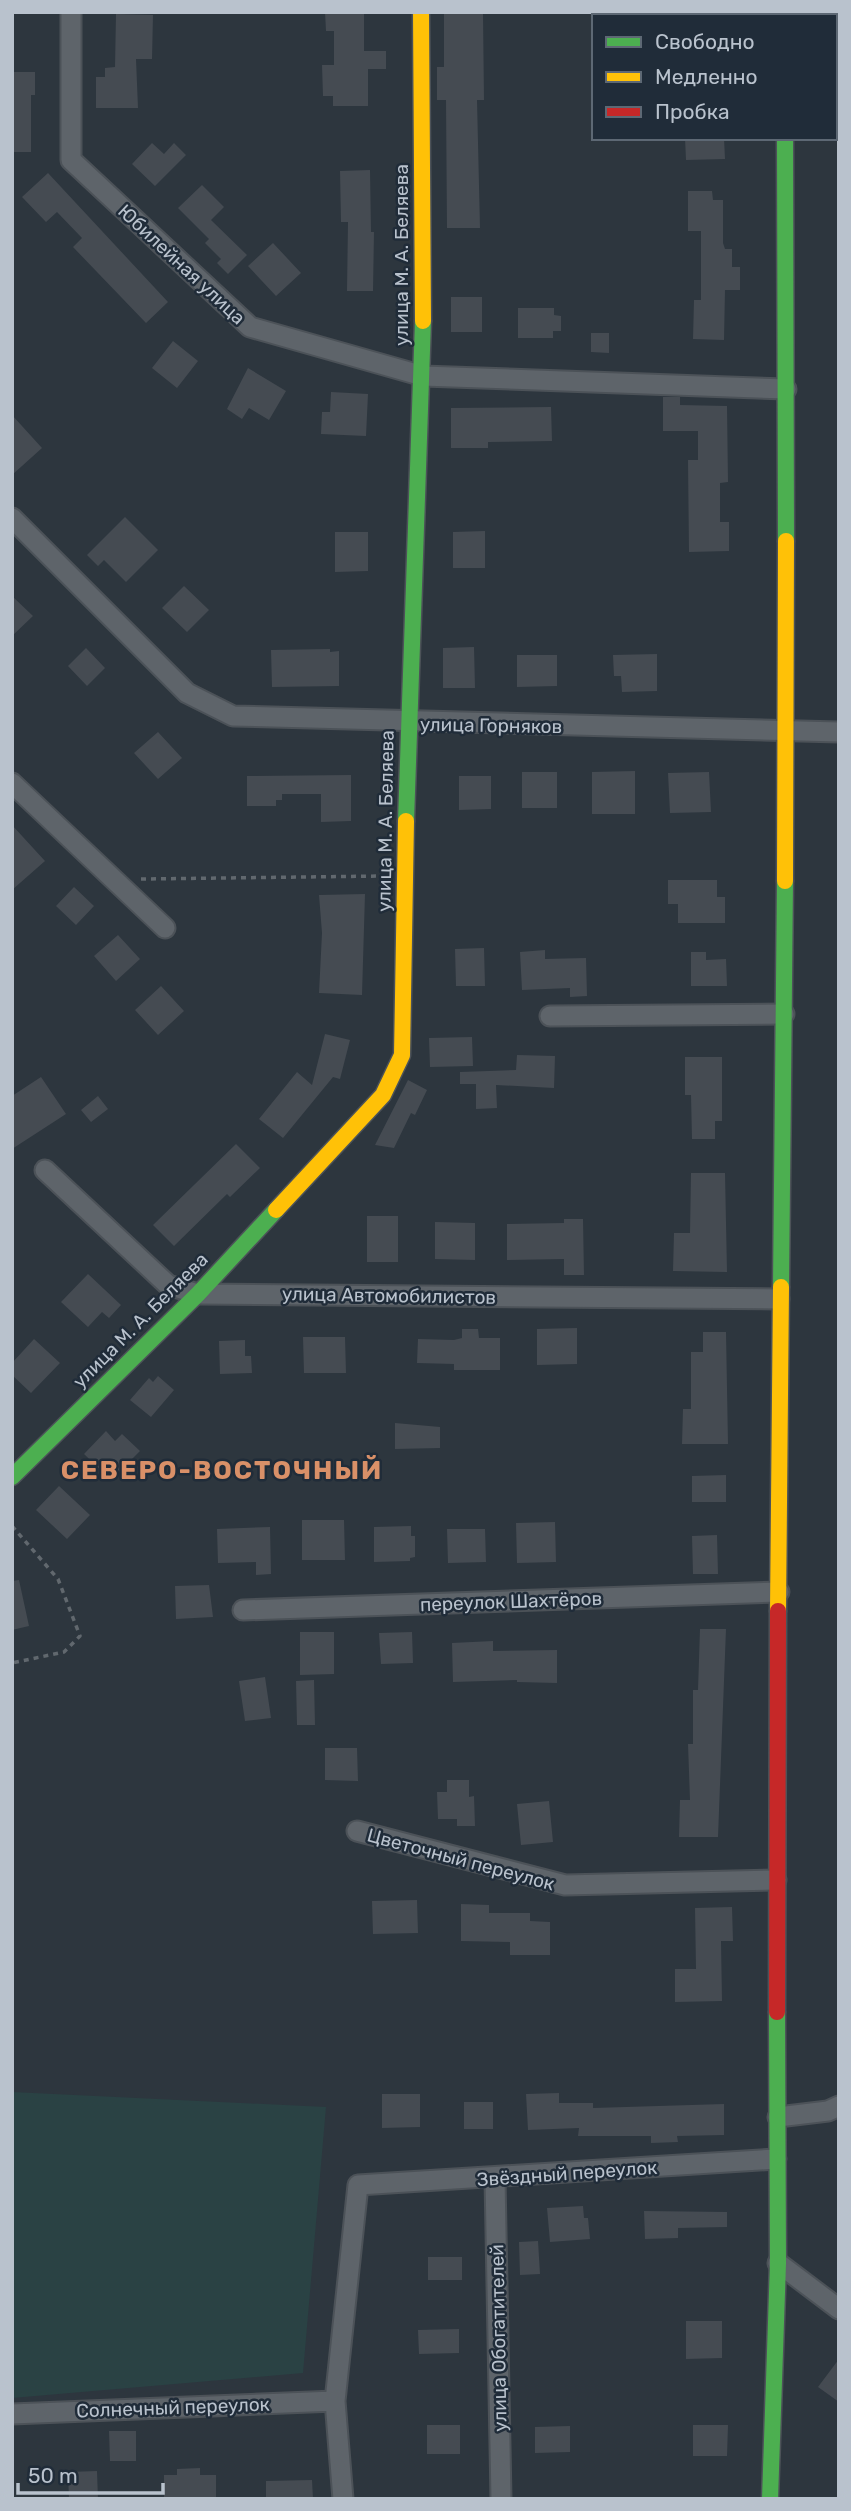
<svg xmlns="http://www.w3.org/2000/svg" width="851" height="2511" font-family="Rubik,sans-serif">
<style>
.green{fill:#2a4244}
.building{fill:#454b52}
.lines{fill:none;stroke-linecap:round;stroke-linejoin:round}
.street-casing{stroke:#4c5258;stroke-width:23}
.fast-casing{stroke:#4c5258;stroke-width:19}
.slow-casing{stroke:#4c5258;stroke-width:19}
.jam-casing{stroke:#4c5258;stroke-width:19}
.path{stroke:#61686e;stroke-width:3.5;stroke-dasharray:5 5;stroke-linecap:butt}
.street{stroke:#5e646a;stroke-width:19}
.fast{stroke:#4caf50;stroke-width:16}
.slow{stroke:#ffc107;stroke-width:16}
.jam{stroke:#c62828;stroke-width:16}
.labels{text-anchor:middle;stroke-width:5;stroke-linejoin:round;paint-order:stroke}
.street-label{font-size:19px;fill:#b9c2cd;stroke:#202c39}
.district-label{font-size:26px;font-weight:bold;letter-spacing:2px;fill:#d99068;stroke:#202c39}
</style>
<rect width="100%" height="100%" fill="#2d363e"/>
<path class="green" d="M12,2092L326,2107L303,2373L12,2398Z"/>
<path class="building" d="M325,12H364V51H386V69H368V106H333V96H323L322,65H334V31H326Z
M116,14L153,15L152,59H136L138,108H96V77H105V68L115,67Z
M444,14H483L484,100H477L480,228H447L446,100H437V67H444Z
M12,72H35V95H31V152H12Z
M685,138H724L725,159L686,160Z
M152,143L164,154L174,143L186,155L155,186L132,164Z
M370,170L371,232H374L373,291H347L348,222H341L340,171Z
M48,173L168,302L146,323L73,247L82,238L57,212L46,222L22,197Z
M202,185L224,207L211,220L247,255L228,274L217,263L221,259L205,243L209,239L178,208Z
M688,191H712L713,200H723V243L725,249H732V267H740V290H725L724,340L693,339L694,300H701V231H688Z
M273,243L301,273L276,296L248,266Z
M451,297H482V332H451Z
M518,308H554V315L561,316V331H553V338H518Z
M591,333H609V353L591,352Z
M173,341L198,361L177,388L152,368Z
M248,368L286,391L269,420L249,408L242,419L227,409Z
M331,392L368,394L366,436L321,434L322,412H330Z
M663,397H680V405L727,406L728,482L720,483V522H729V551L689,552L688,460H698V431H663Z
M551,407L552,441L488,442V448H451V408Z
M12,415L42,448L12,475Z
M125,517L158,550L126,582L104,560L98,566L87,555Z
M485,531V568H453V532Z
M335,532H368V571L335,572Z
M184,586L209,610L187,632L162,608Z
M12,596L33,616L12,636Z
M474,647L475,688H443V648Z
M86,648L105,668L87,686L68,666Z
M330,649V652L339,651V686L272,687L271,650Z
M657,654V691L622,692L621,676H614L613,655Z
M517,655H557V686L517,687Z
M158,732L182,758L158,779L134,753Z
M635,771V814H592V772Z
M522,772H557V808H522Z
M709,772L711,812L670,813L668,773Z
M351,775V821L321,822V794H282V800H276V806H247V776Z
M459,776H491V809L459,810Z
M12,825L45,861L12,890Z
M668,880H717V897H725V923H678V904H668Z
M74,887L94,906L76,925L56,906Z
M365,894L362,995L319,993L322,933L319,895Z
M118,935L140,959L116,981L94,956Z
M484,948L485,986H456L455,949Z
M545,950V959L586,958L587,996L570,997V988L522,990L520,952Z
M691,952H706V960L726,959L727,986H691Z
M161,986L184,1011L158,1035L135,1010Z
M325,1034L350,1040L340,1079L333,1077L283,1138L259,1119L297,1072L312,1085Z
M472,1037L473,1066L430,1067L429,1038Z
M517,1055L555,1056L554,1088L496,1085L497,1108L476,1109V1084H460V1072L516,1070Z
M685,1057H722V1121H715V1139H692L691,1095H685Z
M41,1077L66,1114L12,1149V1096Z
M408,1080L427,1090L415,1115L411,1113L394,1148L375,1145Z
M98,1096L108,1109L91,1122L81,1110Z
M236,1144L260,1168L230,1197L227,1194L174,1246L153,1225Z
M691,1173H725L727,1272L673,1271L674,1233H690Z
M367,1216H398V1262H367Z
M564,1219H583L584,1275H564V1259L507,1260V1224L564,1223Z
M435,1222L475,1223V1260L435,1259Z
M88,1274L121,1305L109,1318L102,1312L88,1327L61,1302Z
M577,1328V1364L537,1365V1329Z
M462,1329H478L479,1338H500V1370H454V1364L417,1363L418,1339L454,1340L462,1338Z
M703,1332H726L728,1444H682L683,1409H691V1352H703Z
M303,1337H345L346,1373H304Z
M34,1339L60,1363L31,1393L12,1375V1363Z
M245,1340V1356H251L252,1373L220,1374L219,1341Z
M158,1376L174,1390L151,1417L130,1400L149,1378L153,1382Z
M395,1423L440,1427V1448L395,1449Z
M106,1431L115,1441L122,1434L140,1451L111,1480L84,1454Z
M726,1475V1502H692V1476Z
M59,1486L90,1515L67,1539L36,1510Z
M302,1520H344L345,1560H302Z
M555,1522L556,1562L517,1563L516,1523Z
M411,1526V1536H415V1557L410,1558V1561L374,1562V1527Z
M270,1527L271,1574L256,1575V1562L218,1563L217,1529Z
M447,1529H485L486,1562L448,1563Z
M717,1535L718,1574H693L692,1536Z
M19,1580L29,1626L12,1630V1581Z
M209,1585L213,1617L176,1619L175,1586Z
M700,1629H726L718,1837H679L680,1800H690L688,1744H693V1690H698Z
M300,1632H334V1674L300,1675Z
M412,1632L413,1663L381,1664L379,1633Z
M493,1641V1651L557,1650V1683L517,1682V1680L453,1682L452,1643Z
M265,1677L271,1718L245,1721L239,1681Z
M314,1680L315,1725H297L296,1681Z
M325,1748H357L358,1781L325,1780Z
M447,1780H469V1797L474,1796L475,1826H457V1819H438L437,1792H447Z
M549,1801L553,1842L521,1845L517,1804Z
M417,1900L418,1933L373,1934L372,1901Z
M461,1904L489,1905V1913H530V1921L550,1922V1955H510V1942L461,1941Z
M732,1907L733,1941H721L722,2001L675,2002V1969H696L695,1908Z
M559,2093V2103H593V2108L724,2104V2135L677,2136L678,2142L651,2143V2136H578L579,2128L528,2130L526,2094Z
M382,2094H420V2127L382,2128Z
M464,2102H493V2129H464Z
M583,2206L584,2218H588L590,2239L550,2242L547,2208Z
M644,2211L727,2212V2227L678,2228V2238L645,2239Z
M538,2241L540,2274L520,2275L519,2242Z
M428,2257H462V2280H428Z
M686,2321H722V2358L686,2359Z
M459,2329V2353L419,2354L418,2330Z
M839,2359V2402L818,2387Z
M427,2425H460V2454H427Z
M693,2425H728L727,2456H693Z
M570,2426V2452L535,2453V2427Z
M109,2431H136V2461H110Z
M200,2468V2475H216V2499H164V2475H177V2469Z
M97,2471L98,2499H69L68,2472Z
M312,2480L313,2499H266V2481Z"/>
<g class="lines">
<g class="street-casing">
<path id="street" d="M71,12V160L250,327L423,376L786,389
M784,12V16
M12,518L187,693L233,716L839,732
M12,783L165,928
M550,1016L784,1014
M45,1170L168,1285L198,1294L779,1299
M243,1610L779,1592
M357,1831L565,1885L776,1880
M778,2117L828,2111L839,2106
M495,2178L501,2499
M778,2263L839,2309
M12,2414L335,2401
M343,2499L335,2401L358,2185L776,2159"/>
</g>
<g class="fast-casing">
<path id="fast" d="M785,138L786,541
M406,821L423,321
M781,1287L785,881
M12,1477L198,1294L276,1210
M770,2499L778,2263L777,2012"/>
</g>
<g class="slow-casing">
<path id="slow" d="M421,12L423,321
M785,881L786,541
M276,1210L383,1095L402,1055L406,821
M778,1611L781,1287"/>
</g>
<g class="jam-casing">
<path id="jam" d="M777,2012L778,1611"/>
</g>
<path class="path" d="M141,879L382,876
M12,1526L58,1579L80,1636L64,1652L12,1663"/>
<use href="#street" class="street"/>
<use href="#fast" class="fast"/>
<use href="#slow" class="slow"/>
<use href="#jam" class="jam"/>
</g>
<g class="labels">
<g class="street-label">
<text transform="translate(401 255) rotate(-90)" y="7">улица М. А. Беляева</text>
<text transform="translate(182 264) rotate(43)" y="7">Юбилейная улица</text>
<text transform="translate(491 725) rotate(1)" y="7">улица Горняков</text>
<text transform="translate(385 821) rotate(-89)" y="7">улица М. А. Беляева</text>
<text transform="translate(389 1295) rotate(1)" y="7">улица Автомобилистов</text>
<text transform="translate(140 1320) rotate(-45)" y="7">улица М. А. Беляева</text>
<text transform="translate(511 1601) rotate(-2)" y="7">переулок Шахтёров</text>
<text transform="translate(461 1859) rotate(15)" y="7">Цветочный переулок</text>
<text transform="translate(567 2173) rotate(-4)" y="7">Звёздный переулок</text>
<text transform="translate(498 2338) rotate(-91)" y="7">улица Обогатителей</text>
<text transform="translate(173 2407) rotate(-2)" y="7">Солнечный переулок</text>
</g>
<g class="district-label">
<text x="222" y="1479">СЕВЕРО-ВОСТОЧНЫЙ</text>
</g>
</g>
<rect width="851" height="2511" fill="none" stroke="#b9c2cd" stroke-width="28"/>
<rect x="592" y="14" width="245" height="126" fill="#202c39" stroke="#5d6874" stroke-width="2"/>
<rect x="606" y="37" width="35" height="10" fill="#4caf50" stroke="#5d6874" stroke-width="2"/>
<text x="655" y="49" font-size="21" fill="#b9c2cd">Свободно</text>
<rect x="606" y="72" width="35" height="10" fill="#ffc107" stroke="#5d6874" stroke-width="2"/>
<text x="655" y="84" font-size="21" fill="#b9c2cd">Медленно</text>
<rect x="606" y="107" width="35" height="10" fill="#c62828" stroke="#5d6874" stroke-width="2"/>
<text x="655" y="119" font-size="21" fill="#b9c2cd">Пробка</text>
<path d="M18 2483v10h145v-10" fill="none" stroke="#b9c2cd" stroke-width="3.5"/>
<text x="28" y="2483" font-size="21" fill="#b9c2cd" stroke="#202c39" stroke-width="5" paint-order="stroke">50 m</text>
</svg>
